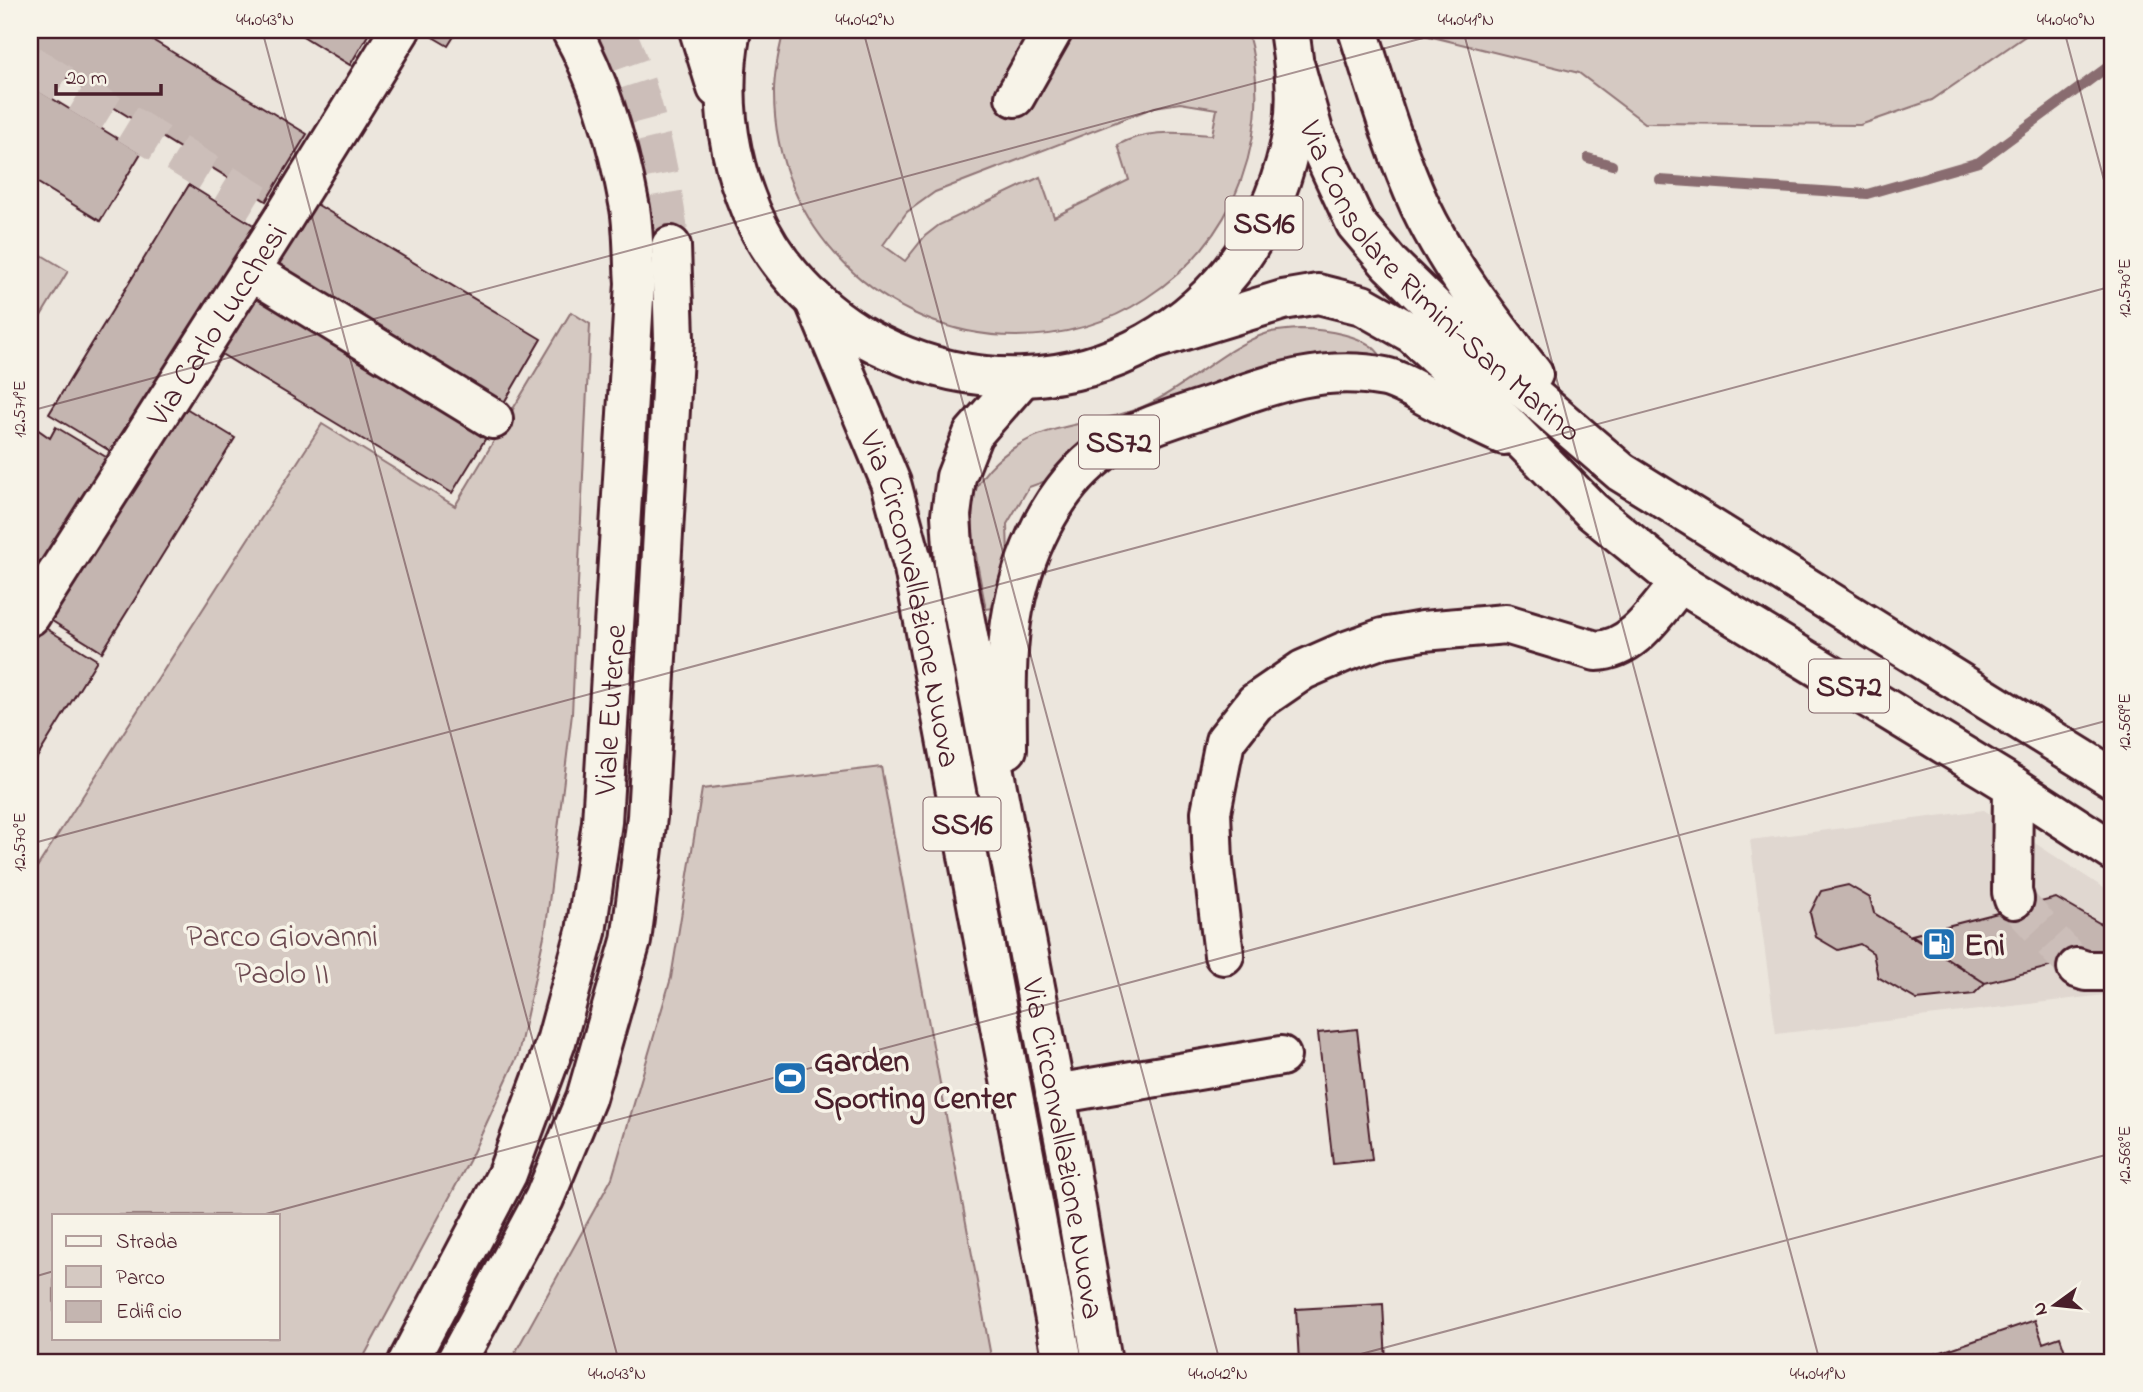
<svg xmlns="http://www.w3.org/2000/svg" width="2143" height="1392" font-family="'Indie Flower',sans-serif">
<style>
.built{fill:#e0d7d0}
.green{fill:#d5c9c2;stroke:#907476;stroke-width:2;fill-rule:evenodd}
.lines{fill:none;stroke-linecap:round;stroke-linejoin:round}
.stream{stroke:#896c6f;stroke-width:10}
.building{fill:#c4b5b0;stroke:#4a1f2b;stroke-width:2}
.minor-tunnel{stroke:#ccbeb9;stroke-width:38;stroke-dasharray:38 19;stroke-linecap:butt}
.major-tunnel{stroke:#ccbeb9;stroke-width:38;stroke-dasharray:38 19;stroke-linecap:butt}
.minor-casing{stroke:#4a1f2b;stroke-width:44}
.major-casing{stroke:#4a1f2b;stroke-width:44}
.minor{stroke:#f7f3e8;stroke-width:38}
.major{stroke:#f7f3e8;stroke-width:38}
.ticks{fill:none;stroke:#4a1f2b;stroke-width:2;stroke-opacity:0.45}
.labels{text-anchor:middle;stroke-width:7;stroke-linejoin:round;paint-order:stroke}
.shield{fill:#f7f3e8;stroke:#7e5f64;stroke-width:2}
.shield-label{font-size:30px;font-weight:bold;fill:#4a1f2b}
.street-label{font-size:32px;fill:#4a1f2b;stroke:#f7f3e8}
.park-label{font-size:32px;fill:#6d4a51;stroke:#f7f3e8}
.poi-label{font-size:32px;font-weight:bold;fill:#4a1f2b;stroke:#f7f3e8;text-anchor:start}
.neatline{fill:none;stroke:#4a1f2b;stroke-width:2.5}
.ticks-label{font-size:18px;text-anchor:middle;fill:#4a1f2b}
</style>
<rect width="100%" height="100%" fill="#ece6dd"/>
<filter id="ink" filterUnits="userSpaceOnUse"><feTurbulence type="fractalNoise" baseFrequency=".0143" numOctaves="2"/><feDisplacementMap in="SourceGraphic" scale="14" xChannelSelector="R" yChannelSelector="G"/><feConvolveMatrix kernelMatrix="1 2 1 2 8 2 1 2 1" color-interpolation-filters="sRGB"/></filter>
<g filter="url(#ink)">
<path class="built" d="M1984,810L2113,894V994L1776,1034L1750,840Z"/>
<path class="green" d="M784,30H1247C1264,87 1257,147 1233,200C1214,240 1183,274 1146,298C1107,324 1062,336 1016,336C883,336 773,226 774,92C774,71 779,50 784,30ZM1180,103L1217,109L1212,135C1180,133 1147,128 1118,145L1129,180L1054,217L1040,177L939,225L925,236L905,261L883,245L907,212L935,192L1155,107Z
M1404,30H2034L1932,100L1860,125L1645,123L1579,73Z
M30,248L68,271L30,334Z
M571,312L590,324L572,714L546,927L518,1055L469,1161L361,1362H30V878L322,424L455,506ZM54,1215H278V1338H54Z
M1300,329C1322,329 1370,335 1381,357L1377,360L1029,487L1007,524L1008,557L994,608L986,609C980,577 965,517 977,487C984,470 1005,452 1022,443C1060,421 1109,423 1149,404C1189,385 1228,345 1268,333C1278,330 1289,330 1300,329Z
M881,767L992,1362H510L612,1178L671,978L702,789Z"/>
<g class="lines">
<path class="stream" d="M1588,158L1612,165
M1660,180L1867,194L1979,162L2113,63"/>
</g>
<path class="building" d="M30,30H136L307,134L266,201L30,56Z
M293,30H371L350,65Z
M435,30H458L448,46L431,36Z
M30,85L141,153L100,221L30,178Z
M189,185L255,226L115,454L49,414Z
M308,199L541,339L502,406L269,264Z
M258,286L492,428L452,493L218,352Z
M176,402L235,438L102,652L44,616Z
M56,427L111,460L30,592V440L37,429L50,438Z
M39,624L97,660L30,769V640Z
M1848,885L1870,898L1874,913L1985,983L1974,994L1917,1000L1878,977L1873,953L1860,944L1838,950L1816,937L1810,913L1821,891Z
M2056,898L2113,931V951L1985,983L1912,935Z
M1357,1029L1372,1160L1333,1164L1318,1033Z
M1383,1304L1386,1362H1299L1296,1309Z
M2035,1320L2043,1343L2060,1337L2068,1360L2084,1354L2087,1362H1912Z"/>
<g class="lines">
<path class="minor-tunnel" d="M30,64L283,219
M2014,899L2077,968"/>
<path class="major-tunnel" d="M616,30C646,100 661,171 671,246"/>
<g class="minor-casing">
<g id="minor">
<path d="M1015,97L1053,30"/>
<path d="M251,271L493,419"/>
<path id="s1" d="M30,616L283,219L400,30"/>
<path d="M2013,786L2012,892L2014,899"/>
<path d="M1224,955L1213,862L1211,812L1225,741L1255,703L1303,670L1344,652L1383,638L1423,631L1506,624L1596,651C1634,650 1657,610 1680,583"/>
<path d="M2077,968L2086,971H2113"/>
<path d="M1055,1094L1281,1056"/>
</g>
</g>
<g class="major-casing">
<g id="major">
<path d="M699,30L717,88"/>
<path d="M731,30C719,93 726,152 751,211C777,272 829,323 890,350C1071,431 1260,323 1293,130C1299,96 1294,63 1289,30"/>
<path d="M1358,30C1377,89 1394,149 1420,206C1449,267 1491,321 1533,374"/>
<path id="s2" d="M1295,67L1313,131L1356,224L1390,264L1472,344L1621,472L2113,778"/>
<path id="s3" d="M814,299L891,483L914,568L1063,1362"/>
<path d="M1155,339L1283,300L1318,294L1362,305L1413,334L1471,388L1592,511L1680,583L2013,786L2113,851"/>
<path id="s4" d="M1022,378L973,434L956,477L951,515L954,563L1068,1159L1102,1362"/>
<path d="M1007,749C1007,707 1005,663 1011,622C1021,557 1051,488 1106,449C1139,427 1181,416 1219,403C1273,383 1326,365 1385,377C1399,380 1415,390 1428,397C1453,410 1478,424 1504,435"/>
<path id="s5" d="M408,1362L507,1174L556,1042L586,932L602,822L635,283C633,258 634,232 630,208C619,148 601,83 571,30"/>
<path d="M456,1362L544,1199L586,1098L631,941L647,817L674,338L671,246"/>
</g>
</g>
<use href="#minor" class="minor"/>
<use href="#major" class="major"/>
</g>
</g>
<path class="ticks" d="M262,30L619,1362M863,30L1220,1362M1463,30L1820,1362M2064,30L2113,214M30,411L1453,30M30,844L2113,286M262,1215L2113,719M30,1278L54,1271M1331,1362L2113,1153"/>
<defs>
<g id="fuel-square" transform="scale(1.75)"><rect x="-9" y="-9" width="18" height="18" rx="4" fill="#1f6fb2" stroke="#f7f3e8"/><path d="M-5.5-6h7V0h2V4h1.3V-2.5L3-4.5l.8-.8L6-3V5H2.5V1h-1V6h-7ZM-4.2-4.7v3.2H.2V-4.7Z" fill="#fff"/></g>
<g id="stadium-square" transform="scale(1.75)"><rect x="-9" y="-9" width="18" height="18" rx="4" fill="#1f6fb2" stroke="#f7f3e8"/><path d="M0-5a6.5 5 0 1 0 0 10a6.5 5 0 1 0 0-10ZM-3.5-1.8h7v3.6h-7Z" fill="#fff"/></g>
</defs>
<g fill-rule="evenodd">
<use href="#fuel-square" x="1939" y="944"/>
<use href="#stadium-square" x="790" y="1078"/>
</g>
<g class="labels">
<g class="shield">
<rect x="1225.5" y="196.5" width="77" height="53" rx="5"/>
<rect x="1079" y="415.5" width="80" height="53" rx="5"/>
<rect x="1809" y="659.5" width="80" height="53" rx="5"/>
<rect x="923.5" y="797.5" width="77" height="53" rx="5"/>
</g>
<g class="shield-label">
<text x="1264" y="233">SS16</text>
<text x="1119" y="452">SS72</text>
<text x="1849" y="696">SS72</text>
<text x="962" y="834">SS16</text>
</g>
<g class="street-label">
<text dy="11" stroke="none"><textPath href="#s2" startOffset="266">Via Consolare Rimini-San Marino</textPath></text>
<text dy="11" stroke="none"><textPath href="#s1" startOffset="346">Via Carlo Lucchesi</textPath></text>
<text dy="11" stroke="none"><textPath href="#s3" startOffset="317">Via Circonvallazione Nuova</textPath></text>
<text dy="11" stroke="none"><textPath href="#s5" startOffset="691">Viale Euterpe</textPath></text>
<text dy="11" stroke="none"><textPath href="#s4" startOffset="803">Via Circonvallazione Nuova</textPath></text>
</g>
<g class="park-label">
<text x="282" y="946">Parco Giovanni<tspan x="282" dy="37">Paolo II</tspan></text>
</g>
<g class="poi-label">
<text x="1964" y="955">Eni</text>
<text x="814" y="1071">Garden<tspan x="814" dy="37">Sporting Center</tspan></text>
</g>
</g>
<rect width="2143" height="1392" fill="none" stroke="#f7f3e8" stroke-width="77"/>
<rect x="52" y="1214" width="228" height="126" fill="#f7f3e8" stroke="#b29e9c" stroke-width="2"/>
<rect x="66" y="1236" width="35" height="10" fill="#f7f3e8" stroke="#b29e9c" stroke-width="2"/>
<text x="116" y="1248" font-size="21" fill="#4a1f2b">Strada</text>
<rect x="66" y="1266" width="35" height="21" fill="#d5c9c2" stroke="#b29e9c" stroke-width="2"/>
<text x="116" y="1284" font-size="21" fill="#4a1f2b">Parco</text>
<rect x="66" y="1301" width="35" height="21" fill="#c4b5b0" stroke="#b29e9c" stroke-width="2"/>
<text x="116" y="1318" font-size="21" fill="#4a1f2b">Edificio</text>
<g transform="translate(2055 1305) rotate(255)" stroke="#f7f3e8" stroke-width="5" paint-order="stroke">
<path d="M0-5L12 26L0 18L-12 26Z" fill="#4a1f2b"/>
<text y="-10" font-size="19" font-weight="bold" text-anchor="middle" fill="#4a1f2b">N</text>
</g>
<path d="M56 84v10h105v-10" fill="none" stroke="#4a1f2b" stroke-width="3.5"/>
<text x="66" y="84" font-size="21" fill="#4a1f2b" stroke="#f7f3e8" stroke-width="5" paint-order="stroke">20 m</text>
<rect x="38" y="38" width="2066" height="1316" class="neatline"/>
<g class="ticks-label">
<text x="265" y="25">44.043°N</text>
<text x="865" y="25">44.042°N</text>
<text x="1466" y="25">44.041°N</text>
<text x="2066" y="25">44.040°N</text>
<text transform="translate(2124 288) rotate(-90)" y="6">12.570°E</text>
<text transform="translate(19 409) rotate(-90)" y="6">12.571°E</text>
<text transform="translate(2124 722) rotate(-90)" y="6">12.569°E</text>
<text transform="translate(19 842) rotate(-90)" y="6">12.570°E</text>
<text transform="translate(2124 1155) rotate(-90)" y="6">12.568°E</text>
<text x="617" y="1379">44.043°N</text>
<text x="1218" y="1379">44.042°N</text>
<text x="1818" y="1379">44.041°N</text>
</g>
</svg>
